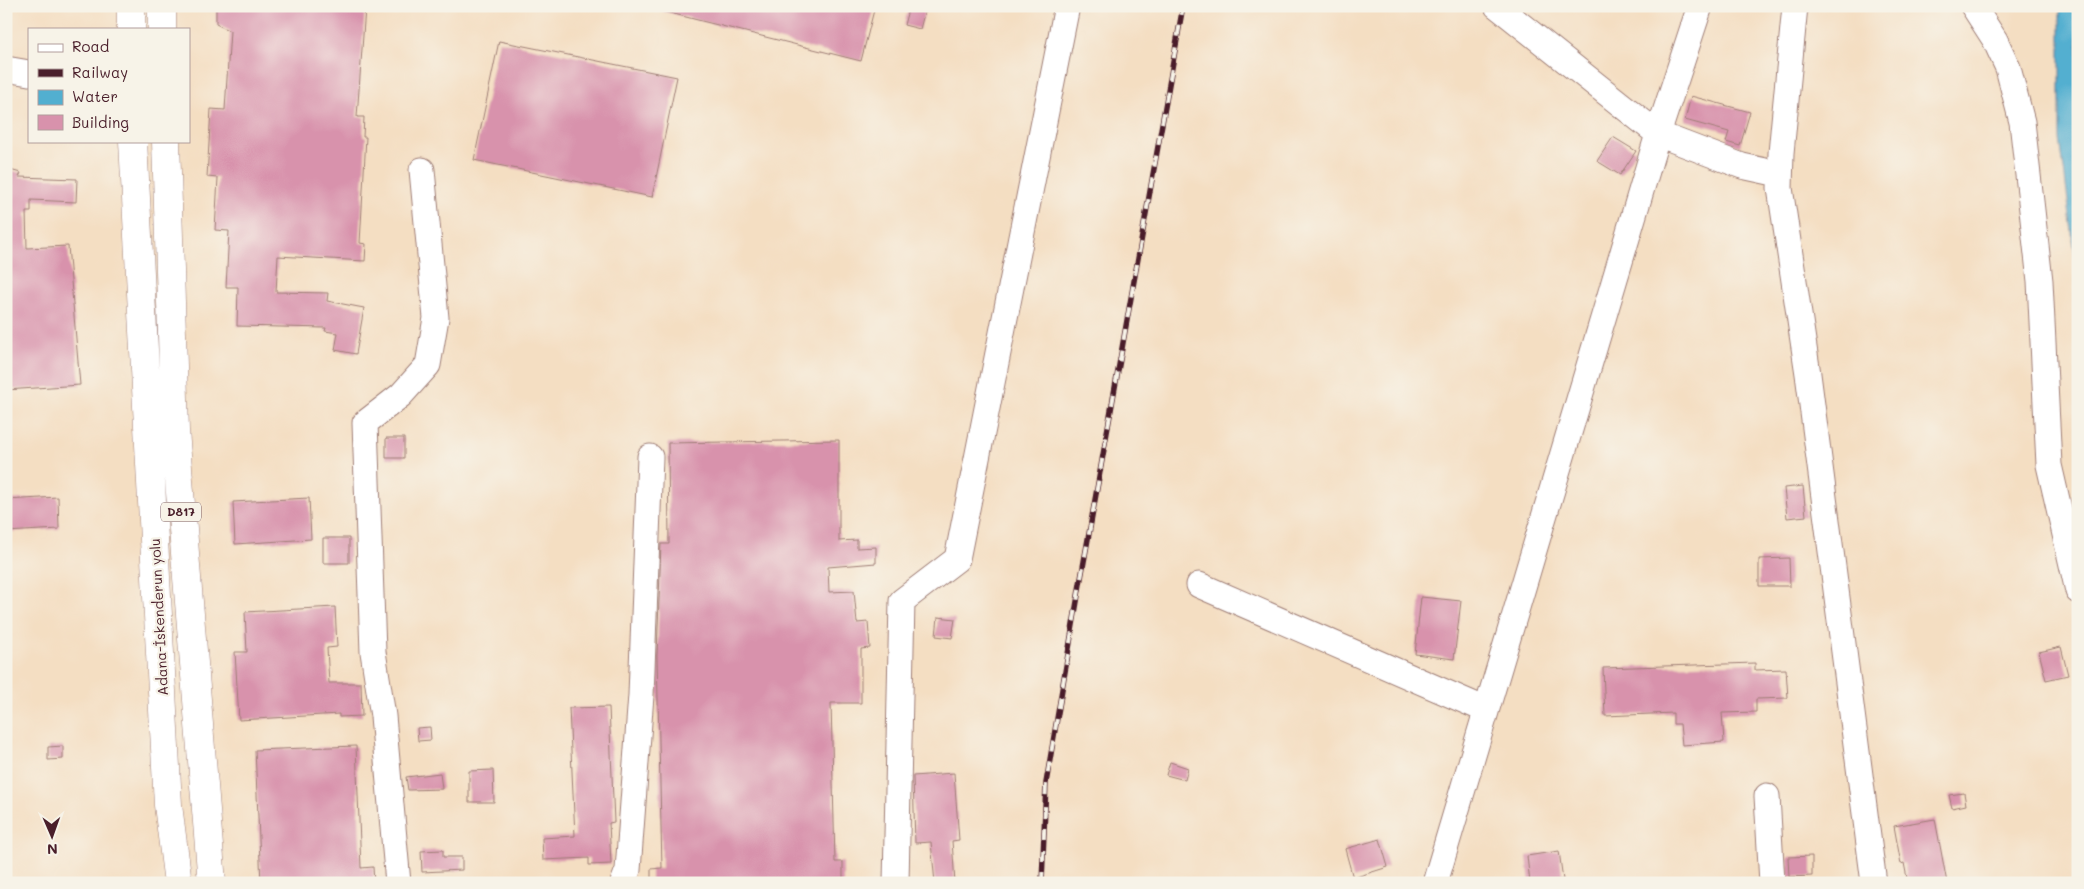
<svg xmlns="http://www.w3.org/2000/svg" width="2084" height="889" font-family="Mali,sans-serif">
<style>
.water{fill:#52afd0;stroke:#4e677e}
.building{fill:#d892ac}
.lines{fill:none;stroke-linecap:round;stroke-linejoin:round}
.minor-casing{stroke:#9f7e76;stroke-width:27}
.highway-casing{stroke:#9f7e76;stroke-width:29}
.minor{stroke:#fff;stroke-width:25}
.highway{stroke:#fff;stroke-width:28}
.rail-casing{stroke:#4a1f2b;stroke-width:5.5}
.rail{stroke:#f7f3e8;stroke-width:4;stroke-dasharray:11;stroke-linecap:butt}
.labels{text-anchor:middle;stroke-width:4.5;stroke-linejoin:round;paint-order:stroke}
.shield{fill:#f7f3e8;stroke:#7e5f64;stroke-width:1}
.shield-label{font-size:12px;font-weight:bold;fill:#4a1f2b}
.street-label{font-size:14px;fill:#4a1f2b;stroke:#f7f3e8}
</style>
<rect width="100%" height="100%" fill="#f7f3e8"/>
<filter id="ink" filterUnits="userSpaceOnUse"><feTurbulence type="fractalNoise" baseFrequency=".02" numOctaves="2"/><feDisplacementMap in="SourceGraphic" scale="10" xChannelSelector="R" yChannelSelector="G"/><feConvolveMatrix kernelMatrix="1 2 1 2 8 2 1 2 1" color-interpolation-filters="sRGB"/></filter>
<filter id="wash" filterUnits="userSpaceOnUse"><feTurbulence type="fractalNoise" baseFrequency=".0096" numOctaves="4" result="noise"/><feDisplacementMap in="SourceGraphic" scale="20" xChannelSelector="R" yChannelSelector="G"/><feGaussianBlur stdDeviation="1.12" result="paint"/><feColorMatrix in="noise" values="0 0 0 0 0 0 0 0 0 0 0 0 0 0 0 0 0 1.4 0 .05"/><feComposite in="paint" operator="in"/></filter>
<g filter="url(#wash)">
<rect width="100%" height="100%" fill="#f4dec2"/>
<path class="water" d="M2060,6H2078V279L2060,139Z"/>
<g id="blocks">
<path class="building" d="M216,6L365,8L357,117H364L363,137H366L360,243L366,244L365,261L278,256L276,292L328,293L327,301L364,308L356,354L335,350L338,333L325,331L326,328L237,326L238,287H226L229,231L215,230L218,178L207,177L211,109L225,110L230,31L216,24Z
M663,6H875L861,61L662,11Z
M909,6L925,10L920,29L904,25Z
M499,41L677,77L652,197L474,160Z
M1691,96L1750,112L1740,146L1726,142L1729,132L1685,120Z
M1613,137L1636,151L1620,175L1597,161Z
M6,169L21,173L19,177L77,179L76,202L31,200V212H26L27,248L68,246L80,385L6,390V249L10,248L9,211L6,210Z
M386,438H404V458H386Z
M839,440V541L857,540V548L876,547V563L828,567L829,592L854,591L857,623L868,622L870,648L861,649V703H831L835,862H843V883H651V869L662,868L657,656L661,544H669L668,443Z
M1803,486L1806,516L1787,518L1784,488Z
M58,497L59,529L6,532V500Z
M309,498L311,539L235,544L233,502Z
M323,538H349V563H323Z
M1789,558L1790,586H1759V559Z
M1421,597L1461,601L1454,659L1415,654Z
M335,607L337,647L327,648L329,683H361L362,716L339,717V714L239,720L235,652H247L245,612Z
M938,617L955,619L952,638L936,636Z
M2061,647L2068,675L2046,680L2039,652Z
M1755,663V670L1786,669L1788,698L1756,699V712L1722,713L1724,742L1682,745L1680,724H1673V713L1605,716L1603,668Z
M609,707L614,822L609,823L611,864L589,865V858L543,860L542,838L575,836L569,708Z
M430,727L431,740L418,741L417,728Z
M63,746V759L48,760V747Z
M356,746L361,868L373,867L374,883H261L255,750Z
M1170,762L1188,768L1185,780L1166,775Z
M493,770L494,802H469V771Z
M440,773L442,789L408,790L406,777Z
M954,773L959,840L952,841L955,883H935L931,842L915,843L913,776Z
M1964,793L1966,805L1952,808L1949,795Z
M1935,819L1947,883H1908L1904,863L1901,864L1894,826Z
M1380,839L1388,867L1353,878L1345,849Z
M443,850V857H462V870L422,872L421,851Z
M1559,851L1563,880L1530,883L1527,856Z
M1812,856V876L1789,877L1788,857Z"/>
</g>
</g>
<g filter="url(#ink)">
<use href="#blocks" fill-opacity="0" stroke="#9f7e76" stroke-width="1"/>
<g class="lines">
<g class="minor-casing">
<path id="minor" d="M1497,6L1658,134L1742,166L1779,174
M1795,6L1781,153L1780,188L1808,374L1874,883
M1973,6L1995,40L2008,68L2022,122L2040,281L2049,465L2078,591
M6,69L29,73
M1199,585L1486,710
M1767,796L1772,883
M398,883L383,716L373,652L365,423L401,395L428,365L436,318L422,170
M623,883L628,870L641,695L650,457
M896,883L902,601L957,559L1067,6
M1435,883L1658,134L1700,6"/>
</g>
<g class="highway-casing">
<path id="highway" d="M131,6V29
M162,6V29
M133,141L168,805L178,883
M166,141L175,431L212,883"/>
</g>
<use href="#minor" class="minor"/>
<use href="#highway" class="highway"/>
<g class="rail-casing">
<path id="rail" d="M1042,883L1046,783L1080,584L1183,6"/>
</g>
<use href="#rail" class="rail"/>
</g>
</g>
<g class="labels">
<rect class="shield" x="161" y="502.5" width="40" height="19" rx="4"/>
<g class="shield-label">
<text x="181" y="516">D817</text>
</g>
<g class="street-label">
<text transform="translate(159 617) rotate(-93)" y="5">Adana-İskenderun yolu</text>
</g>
</g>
<rect width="2084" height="889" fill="none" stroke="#f7f3e8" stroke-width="25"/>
<rect x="28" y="28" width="162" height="115" fill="#f7f3e8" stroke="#b29e9c"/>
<rect x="38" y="44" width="25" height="8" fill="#ffffff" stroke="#b29e9c"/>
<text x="72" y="52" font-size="15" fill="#4a1f2b">Road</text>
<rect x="38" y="69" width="25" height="8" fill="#4a1f2b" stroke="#b29e9c"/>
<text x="72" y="78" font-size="15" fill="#4a1f2b">Railway</text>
<rect x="38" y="90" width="25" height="15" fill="#52afd0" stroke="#b29e9c"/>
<text x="72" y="102" font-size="15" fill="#4a1f2b">Water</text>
<rect x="38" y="115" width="25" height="15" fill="#d892ac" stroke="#b29e9c"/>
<text x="72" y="128" font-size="15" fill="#4a1f2b">Building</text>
<g transform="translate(52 836) rotate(178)" stroke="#f7f3e8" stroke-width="4" paint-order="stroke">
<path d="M0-4L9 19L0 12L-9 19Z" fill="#4a1f2b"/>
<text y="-8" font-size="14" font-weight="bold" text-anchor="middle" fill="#4a1f2b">N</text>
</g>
</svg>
